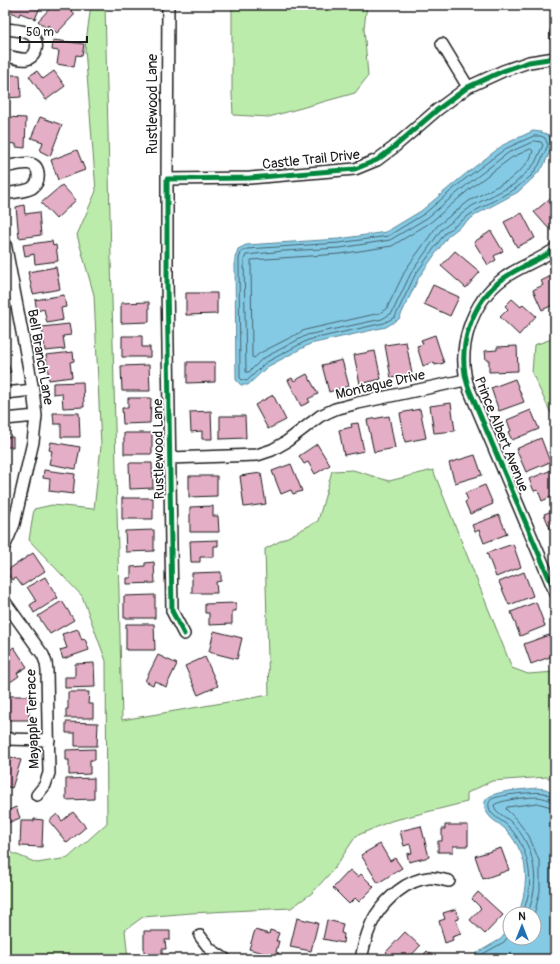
<svg xmlns="http://www.w3.org/2000/svg" width="560" height="964" font-family="Pangolin,sans-serif">
<style>
.green{fill:#bcecab;stroke:#6c8464}
.water{fill:#84cae5;stroke:#5a8495}
.lines{fill:none;stroke-linecap:round;stroke-linejoin:round}
.shore{stroke:#46626c;stroke-width:1}
.building{fill:#e4aec6;stroke:#1c1c1c}
.minor-casing{stroke:#1c1c1c;stroke-width:14}
.minor{stroke:#fff;stroke-width:11}
.cycleway-casing{stroke:#fff;stroke-width:8}
.cycleway{stroke:#00873e;stroke-width:5}
.labels{text-anchor:middle;stroke-width:3.5;stroke-linejoin:round;paint-order:stroke}
.street-label{font-size:14px;fill:#1c1c1c;stroke:#fff}
</style>
<rect width="100%" height="100%" fill="#fff"/>
<filter id="ink" filterUnits="userSpaceOnUse"><feTurbulence type="fractalNoise" baseFrequency=".025" numOctaves="2"/><feDisplacementMap in="SourceGraphic" scale="8" xChannelSelector="R" yChannelSelector="G"/><feConvolveMatrix kernelMatrix="1 2 1 2 8 2 1 2 1" color-interpolation-filters="sRGB"/></filter>
<g filter="url(#ink)">
<path class="green" d="M91,5H105L122,720L269,695L265,549L318,521L332,471L353,470L389,481L433,470L512,668L528,674L555,672V781L547,777L492,781L467,793V802L391,821L356,836L334,869L312,893L291,908L191,913L143,917L125,930L128,959H5V850L37,863L68,858L107,823L106,661L82,596L29,540L34,509L52,505L94,509L101,446L94,295L77,235L96,191L85,49Z
M232,5H367L364,28L368,76L355,93L269,117L233,115L232,94Z
M555,338V422L532,373L534,345Z"/>
<path class="water" d="M533,131L541,132L549,135L553,145L543,167L533,178L518,192L477,214L448,236L419,277L399,319L386,327L310,344L267,367L248,385H241L236,380L235,258L238,249L246,245L339,239L386,232L421,211L463,176L503,145Z
M536,788L546,789L555,795V959H474L477,953L501,939L510,927V938H534V914H519C523,899 527,884 525,868C524,855 514,837 504,828C499,823 491,820 488,814C485,811 484,806 485,802C488,790 525,790 536,788Z"/>
<g class="lines">
<path class="shore" d="M534,136H541L545,138L548,145L539,165L531,176L515,189L475,211L445,233L415,275L395,317L384,323L308,340L265,363L247,381L242,380L240,378L239,259L241,252L247,249L339,243L388,236L424,214L465,179L505,149Z
M535,141L541,142L543,145L535,163L527,172L513,185L472,206L441,230L411,273L392,313L382,319L307,335L262,359L249,372H246L244,260L246,255L284,251L340,248L390,240L427,218L469,183L508,153Z
M531,149L533,151L530,159L523,168L509,180L469,201L437,226L406,269L387,308L380,313L305,330L260,353L254,358L252,357L251,260L340,254L392,246L431,222L472,187L511,158Z
M523,914C525,906 528,898 529,890C532,867 524,842 508,826C502,820 490,816 489,807C488,804 490,800 492,799C498,795 537,791 544,793C548,794 551,797 555,797
M528,914C530,906 533,898 534,890C537,865 529,839 511,822C505,816 495,813 494,805C500,800 536,795 543,798C548,799 550,802 555,802
M534,915L540,891V863L529,836L516,819L506,809L507,807L537,803L555,808
M479,959L481,955L504,942L510,934"/>
</g>
<path class="building" d="M12,5H41L35,19L20,13L19,16L9,11Z
M53,5H66L75,14L57,33L48,25L46,28L38,21Z
M552,10H555V39L550,40V30H553Z
M53,40L84,44L82,56L76,55L74,67L57,64L59,51L52,50Z
M5,68L6,75H20L21,97L5,98Z
M37,71L43,79L54,71L65,86L46,100L29,76Z
M5,117L26,118L25,148L16,147V144L5,143Z
M40,117L62,125L50,156L40,151L43,142L31,138Z
M77,150L85,170L58,180L51,160Z
M62,185L76,200L56,219L41,203Z
M554,195L555,197V224L549,229L534,212Z
M24,205L25,214L39,212L41,235L19,238L16,207Z
M522,213L535,238L517,247L504,222Z
M491,231L503,251L494,256L496,260L488,265L474,242Z
M52,241L53,246L56,245L58,261L35,264L34,254L25,256L23,245Z
M455,251L480,272L466,288L441,266Z
M56,267L60,289L33,294L28,272Z
M553,275L555,278V304L542,310L533,290L543,285L541,281Z
M433,285L459,297L450,316L424,304Z
M186,293H217V314L186,315Z
M64,295L66,307L61,308L63,320L47,323L44,309L37,311L35,300Z
M512,299L521,307L523,304L536,316L519,335L500,317L508,309L505,306Z
M149,302V322L121,323V303Z
M69,324L71,335L63,336L65,349L45,351L42,327Z
M435,335L444,363L435,365L434,362L423,366L417,346L423,344L421,340Z
M122,336H142V347H150V357H122Z
M406,342L412,374L391,378L385,345Z
M517,346L518,371L489,372V360H486L485,351L497,350V347Z
M375,351L381,379L360,384L354,355Z
M73,352L74,361L70,362L72,377L49,380L46,355Z
M5,356L11,372L5,374Z
M342,360L349,386L329,392L322,365Z
M187,362H215V382L187,383Z
M149,365L150,391H122L121,366Z
M307,374L318,394L308,399L310,402L301,406L288,380L292,378L294,381Z
M515,379L524,402L499,411L491,388Z
M83,382L84,407L63,408L62,393L53,394V383Z
M273,395L286,420L268,429L255,405Z
M128,398H151L150,423L123,424L122,408H128Z
M451,403L455,431L434,433L430,406Z
M420,409L426,438L405,442L400,413Z
M531,410L539,429L512,440L508,432L511,431L507,420Z
M211,411L212,439H202V431L191,432L190,412Z
M53,413H79L80,437H61V424H54Z
M220,416H245L246,438L220,439Z
M389,416L395,448L374,452L367,420Z
M358,423L364,451L344,455L339,430L352,427L351,424Z
M124,433H152V454H124Z
M5,437H13V447H5Z
M541,438L550,462L526,472L516,449Z
M51,442L80,447L76,469L49,464L52,451L49,450Z
M317,444L330,465L315,474L308,462L304,464L299,456Z
M475,455L482,475L455,483L449,463Z
M129,463H152L153,488L130,489Z
M291,464L302,491L293,494L291,490L281,494L272,471Z
M554,469L555,495L542,501L538,490L534,491L529,479Z
M44,470L75,474L73,494L49,491L50,479L43,478Z
M261,473L266,504L244,507L240,476Z
M189,476H217V496L189,497Z
M485,485L493,504L470,514L465,502L468,500L465,493Z
M122,498H153V519H122Z
M213,506V516H218L219,532H190V507Z
M555,510V537L554,538L544,514Z
M499,515L507,534L484,543L479,530L475,532L472,525Z
M154,530V551L126,552L125,531Z
M218,540V546H214V557H200V562H191L190,541Z
M513,544L521,567L496,577L487,553Z
M33,553L45,571L22,586L16,578L12,580L6,571Z
M154,562L155,583L127,584V578H131V567L145,566V563Z
M221,572V581L216,582L217,593H192V573Z
M524,572L533,596L509,605L499,582Z
M45,577L58,598L34,613L30,605L36,601L27,587Z
M155,595V618H124V596Z
M62,601L74,620L50,634L38,616Z
M536,602L545,626L520,636L511,612Z
M236,603V611H232V624L209,625V613H205V604Z
M126,624H154L155,650H126Z
M78,629L82,640L85,639L89,650L63,659L60,650L67,648L62,634Z
M214,631L242,638L237,659L209,652Z
M549,635L555,651V655L531,664L524,644Z
M14,647L27,667L17,673L19,676L6,685L5,653Z
M158,655L177,664L166,687L155,681L153,685L145,681Z
M205,657L218,686L198,695L185,666Z
M94,663L95,687L65,688V677H75V664Z
M68,692H89L88,704H93V718H66V709H68Z
M5,696H29V720H5Z
M66,722L98,723L97,746H75V733H66Z
M95,749V760H90V774L69,775V760H66V750Z
M11,757L21,760L12,788L5,786V764L9,765Z
M94,778V799L66,800V779Z
M5,805L7,811L16,807L20,818L5,824Z
M73,812L86,827L67,843L49,821L57,814L62,821Z
M34,819L43,820L42,847L20,846L21,821H34Z
M445,825H468V846H453V852H438V841H442V829H445Z
M421,826L429,857L409,862L407,854L412,853L410,844L404,846L400,831Z
M380,844L390,861L395,858L402,868L378,883L361,855Z
M501,848L509,870L483,879L475,856Z
M350,870L358,877L361,874L374,887L359,902L355,898L349,904L333,888Z
M478,892L503,915L485,934L470,920L481,908L472,899Z
M456,909L459,919L456,920L461,934L452,937L453,940L445,943L439,921L445,919L443,913Z
M297,918L318,923L311,951L290,947Z
M327,920L343,924L341,933L344,934L343,943L323,939Z
M255,930L269,934L270,930L279,933L276,941H279L276,952L279,953L277,959H262L263,953L249,949Z
M144,931H170V940H165L166,949H162V956H144Z
M405,932L420,946L408,959H393L386,952Z
M427,951L436,959H419Z"/>
<g class="lines">
<g class="minor-casing">
<path id="minor" d="M5,29C13,30 23,30 30,34C40,40 38,56 27,59C20,60 11,57 5,55
M442,44L468,87
M5,167C16,165 37,157 38,174C39,180 37,184 32,188C25,192 13,192 5,194
M167,179L168,5
M5,243L33,390L36,416L33,442L14,524L5,545
M555,249C539,261 520,266 504,278C471,302 455,350 469,389L555,592
M5,393L33,390
M5,419L36,416
M170,458L257,455L272,450L286,442L320,416L335,409L358,403L465,380
M5,602L43,655L46,663L47,671L49,773L45,785L37,795
M184,634L172,611L167,280V179L250,178L355,169L377,160L393,148L437,110L468,87L503,71L529,62L555,58
M5,739L49,740
M200,936L210,949L225,959
M361,959C364,944 368,928 376,915C387,898 407,880 428,878C434,877 443,880 449,881"/>
</g>
<use href="#minor" class="minor"/>
<g class="cycleway-casing">
<path id="cycleway" d="M555,249C539,261 520,266 504,278C471,302 455,350 469,389L555,592
M184,634L172,611L167,280V179L250,178L355,169L377,160L393,148L437,110L468,87L503,71L529,62L555,58"/>
</g>
<use href="#cycleway" class="cycleway"/>
</g>
</g>
<g class="labels">
<g class="street-label">
<text transform="translate(152 104) rotate(-90)" y="5">Rustlewood Lane</text>
<text transform="translate(311 159) rotate(-6)" y="5">Castle Trail Drive</text>
<text transform="translate(41 357) rotate(80)" y="5">Bell Branch Lane</text>
<text transform="translate(380 384) rotate(-13)" y="5">Montague Drive</text>
<text transform="translate(502 434) rotate(68)" y="5">Prince Albert Avenue</text>
<text transform="translate(158 449) rotate(-91)" y="5">Rustlewood Lane</text>
<text transform="translate(32 719) rotate(-92)" y="5">Mayapple Terrace</text>
</g>
</g>
<rect width="560" height="964" fill="none" stroke="#fff" stroke-width="20"/>
<rect x="10" y="10" width="540" height="944" fill="none" stroke="#1c1c1c" stroke-width="1.5" filter="url(#ink)"/>
<g transform="translate(522 926)"><circle r="19" fill="#ffffff" stroke="#a4a4a4"/>
<path d="M0-3L7 15L0 10L-7 15Z" fill="#1f6fb2"/>
<text y="-6" font-size="11" font-weight="bold" text-anchor="middle" fill="#1c1c1c">N</text>
</g>
<path d="M20 36v6h67v-6" fill="none" stroke="#1c1c1c" stroke-width="2"/>
<text x="26" y="36" font-size="12" fill="#1c1c1c" stroke="#ffffff" stroke-width="3" paint-order="stroke">50 m</text>
</svg>
